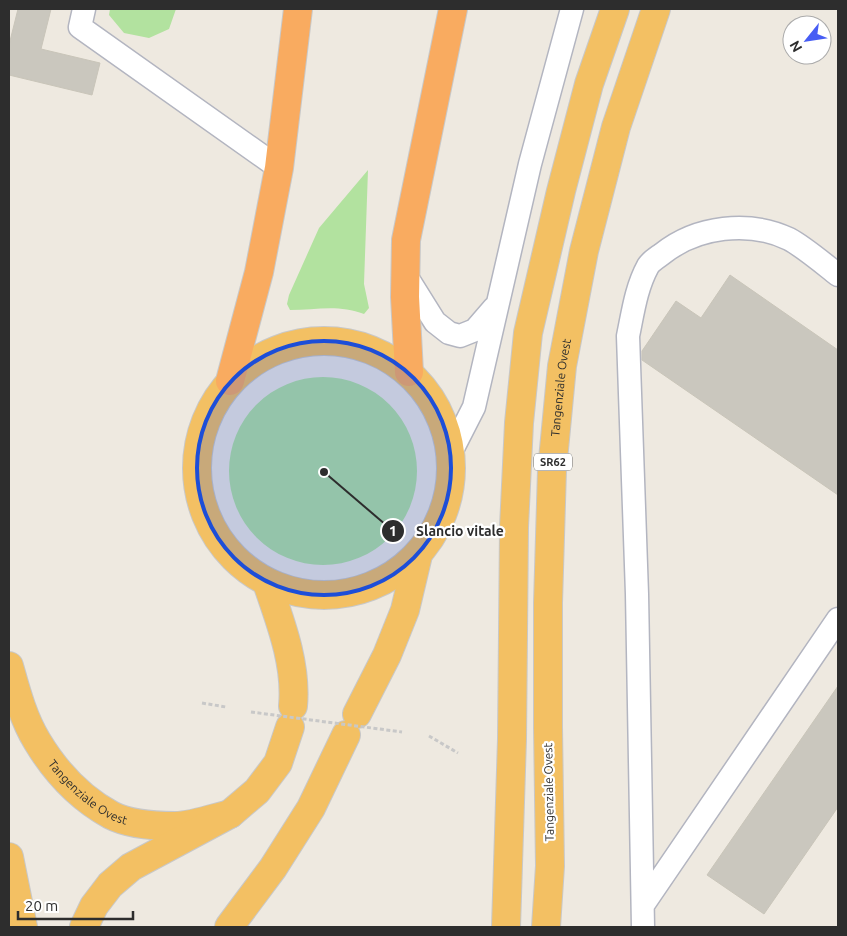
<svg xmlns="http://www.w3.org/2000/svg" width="847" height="936" font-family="Ubuntu,sans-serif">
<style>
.green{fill:#b2e29f}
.building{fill:#cac7be;stroke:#c9c5b9}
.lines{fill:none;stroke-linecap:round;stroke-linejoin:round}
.service-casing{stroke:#b3b5c0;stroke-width:25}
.trunk-casing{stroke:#c8c8c8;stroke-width:30}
.motorway-casing{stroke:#c8c8c8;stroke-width:30}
.path{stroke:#c8c8c8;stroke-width:3;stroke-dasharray:4 2.5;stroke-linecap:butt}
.service{stroke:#fff;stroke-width:22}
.trunk{stroke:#f3c063;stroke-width:28}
.motorway{stroke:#f9ab60;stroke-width:28}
.path-bridge{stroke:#c8c8c8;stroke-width:3;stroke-dasharray:4 2.5;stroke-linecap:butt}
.marked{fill:#1d4ed8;fill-opacity:0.2;stroke:#1d4ed8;stroke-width:4;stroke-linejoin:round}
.labels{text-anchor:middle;stroke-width:4.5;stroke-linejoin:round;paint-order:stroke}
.shield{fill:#fff;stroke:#6c6c6c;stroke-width:1}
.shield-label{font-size:11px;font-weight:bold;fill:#2d2d2d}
.street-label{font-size:12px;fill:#2d2d2d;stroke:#fff}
.leader{fill:none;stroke:#2d2d2d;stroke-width:2}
.callout-dot{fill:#2d2d2d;stroke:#fff;stroke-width:2}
.mark-label{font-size:15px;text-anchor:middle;font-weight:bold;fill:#fff}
.callout-label{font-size:14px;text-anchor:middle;font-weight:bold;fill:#2d2d2d;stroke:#fff;stroke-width:4.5;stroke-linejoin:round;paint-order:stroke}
</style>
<rect width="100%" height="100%" fill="#eee9e0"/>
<path class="green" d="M110,9H176L169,29L149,38L124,33L109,15Z
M368,170L364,284L369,308L364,314C338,304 316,310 290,310L287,304L289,295L319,228Z
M229 471a94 94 0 1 1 188 0a94 94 0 1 1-188 0Z"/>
<path class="building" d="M18,9H51L41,49L100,63L92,95L9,75V45Z
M730,275L838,350V495L642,360V351L676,301L701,318Z
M838,686V807L764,914L707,875Z"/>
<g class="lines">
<g class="service-casing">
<path id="service" d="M84,9L80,27L279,168
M405,274L435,322L449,333L460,336L475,330L494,308
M450,454L474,407L530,164L572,9
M643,905L838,619
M643,927L637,594L628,336C633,312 636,288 648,266C651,261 658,257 662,254C697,226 749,220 789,239C804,247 824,264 838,275"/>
</g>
<g class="trunk-casing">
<g id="trunk">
<circle cx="324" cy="468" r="127"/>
<path d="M267,583C280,621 297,664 293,706"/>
<path id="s1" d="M9,666C16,691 23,718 37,741C55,771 80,798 111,815C128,824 155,826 175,826C191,826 214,818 230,814"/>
<path d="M357,714L387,655L405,610L418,555"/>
<path d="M9,857L23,927"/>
<path d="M84,927L94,906L110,885L131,867L230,814L257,791L278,763L290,727"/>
<path d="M229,927L273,868L311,808L346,735"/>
<path d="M506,927L512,739L514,527L519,423L528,333L561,191L589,84L615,9"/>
<path id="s2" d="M546,927L550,866L548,727V603L552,470L562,366L584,251L616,127L656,9"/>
</g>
</g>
<g class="motorway-casing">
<path id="motorway" d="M409,372L405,297L406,240L453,9
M230,381L259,272L279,168L298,9"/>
</g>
<path class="path" d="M202,703L226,707
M429,736L458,753"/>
<use href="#service" class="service"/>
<use href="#trunk" class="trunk"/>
<use href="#motorway" class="motorway"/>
<path class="path-bridge" d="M251,712L402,732"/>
</g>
<path class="marked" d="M197 468a127 127 0 1 1 254 0a127 127 0 1 1-254 0Z"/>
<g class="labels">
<rect class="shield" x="534" y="453.5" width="38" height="17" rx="4"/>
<g class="shield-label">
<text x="553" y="466">SR62</text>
</g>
<g class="street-label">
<text dy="4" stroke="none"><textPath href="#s2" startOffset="540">Tangenziale Ovest</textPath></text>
<text dy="4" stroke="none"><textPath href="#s1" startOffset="154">Tangenziale Ovest</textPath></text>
<text transform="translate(549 792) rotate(-91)" y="4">Tangenziale Ovest</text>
</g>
</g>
<path class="leader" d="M324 472L393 531"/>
<g class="callout-dot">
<circle cx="324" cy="472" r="5"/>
<circle cx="393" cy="531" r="12"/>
</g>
<g class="mark-label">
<text x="393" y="536">1</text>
</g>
<g class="callout-label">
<text x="460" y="536">Slancio vitale</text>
</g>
<rect width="847" height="936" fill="none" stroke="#2d2d2d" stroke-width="20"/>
<g transform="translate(807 40) rotate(240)"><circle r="24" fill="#ffffff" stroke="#ababab"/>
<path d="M0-4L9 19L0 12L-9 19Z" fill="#475df4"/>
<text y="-8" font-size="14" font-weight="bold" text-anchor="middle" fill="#2d2d2d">N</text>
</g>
<path d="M18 911v8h115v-8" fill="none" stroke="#2d2d2d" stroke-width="2.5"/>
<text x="25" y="911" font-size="15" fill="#2d2d2d" stroke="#ffffff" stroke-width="4" paint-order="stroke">20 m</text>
</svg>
